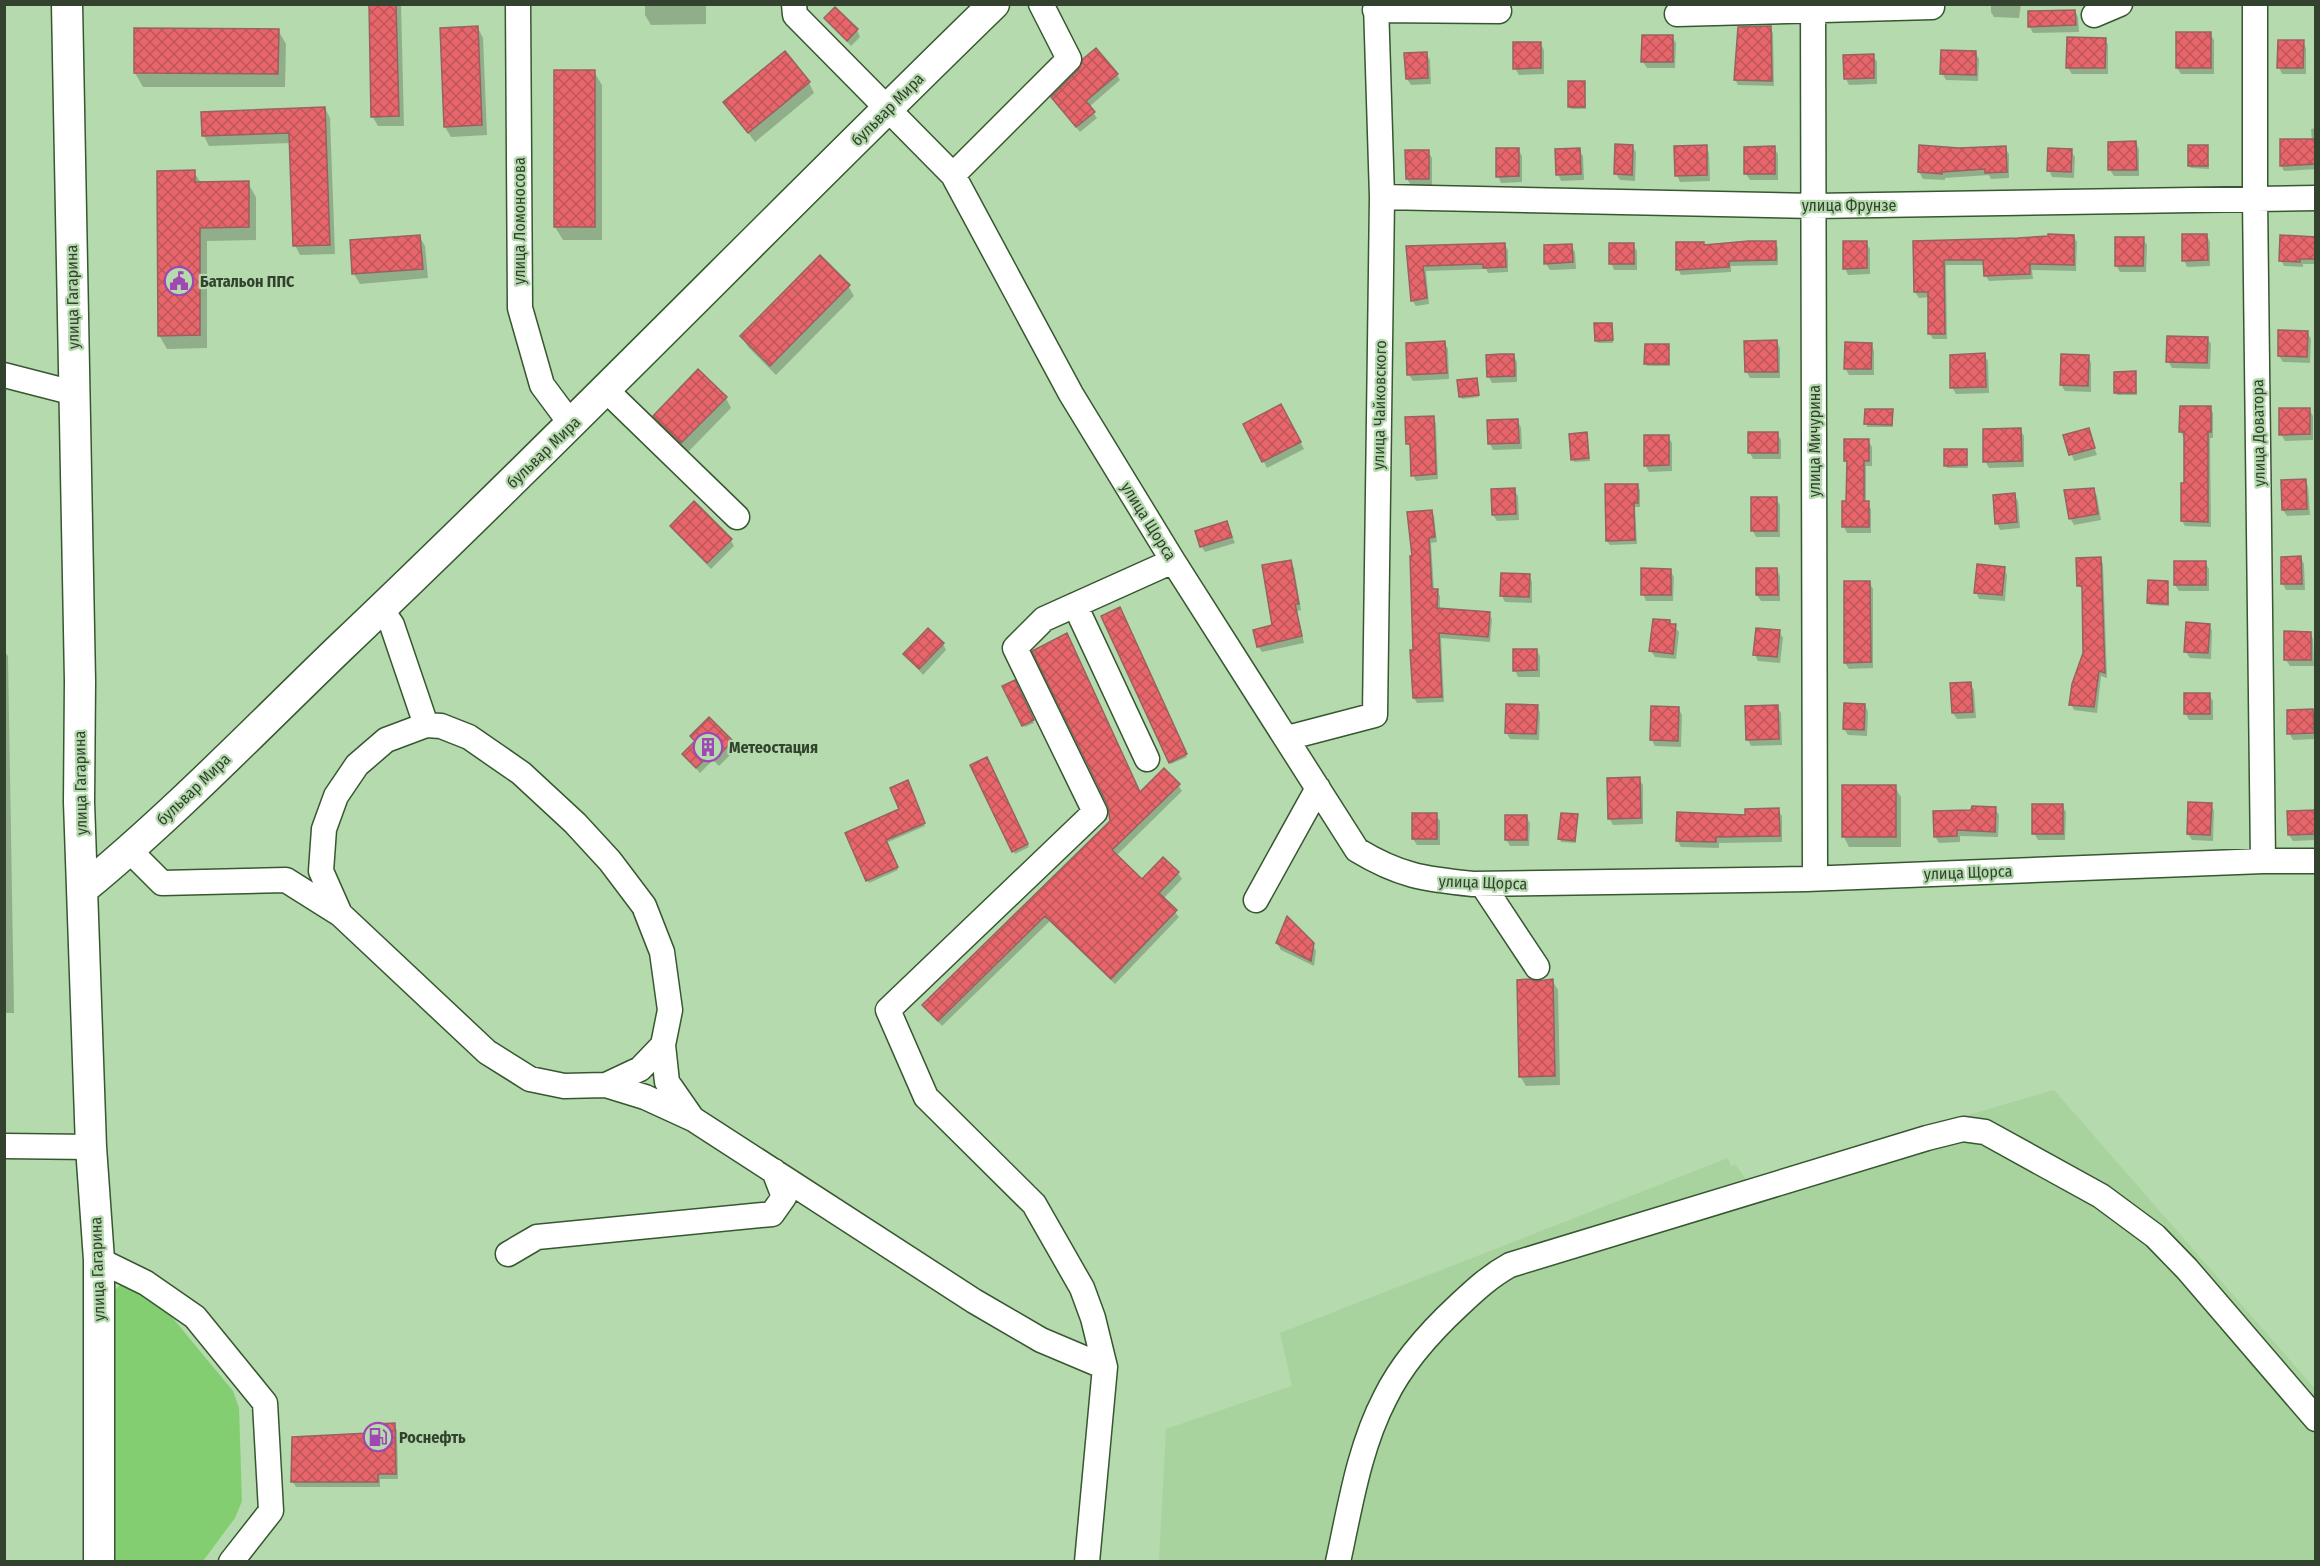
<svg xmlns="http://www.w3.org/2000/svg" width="2320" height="1566" font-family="'Fira Sans Condensed',sans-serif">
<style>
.built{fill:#a8d29e}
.green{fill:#82ce71}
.shadow{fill:#0003}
.building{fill:url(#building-cross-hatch);stroke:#996161;stroke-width:1.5}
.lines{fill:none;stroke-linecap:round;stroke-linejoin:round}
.minor-casing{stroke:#375730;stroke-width:27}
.major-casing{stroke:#375730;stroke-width:33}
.minor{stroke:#fff;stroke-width:24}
.major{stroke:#fff;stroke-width:30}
.labels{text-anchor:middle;stroke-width:4.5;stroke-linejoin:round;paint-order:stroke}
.street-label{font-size:16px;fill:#33422f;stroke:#b5daad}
.poi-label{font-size:16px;font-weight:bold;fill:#33422f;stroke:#b5daad;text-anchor:start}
</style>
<defs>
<pattern id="building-cross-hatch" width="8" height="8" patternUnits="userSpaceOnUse" patternTransform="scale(1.5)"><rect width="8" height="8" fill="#e8666b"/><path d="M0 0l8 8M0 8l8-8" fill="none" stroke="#bd5658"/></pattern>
</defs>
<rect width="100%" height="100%" fill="#b5daad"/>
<path class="built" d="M2054,1090L2315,1389V1561L1159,1562L1166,1429L1292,1386L1280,1333L1728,1158L1731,1166L1736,1165L1746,1180Z"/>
<path class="green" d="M128,1284L157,1299L233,1391L239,1408L242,1501L235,1518L203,1561H110L111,1294L119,1286Z"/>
<path class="shadow" d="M370,4H401L404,126H378L372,116Z
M645,4H706V24L651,25L645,15Z
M1991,4H2021L2019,18L1994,17L1991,12Z
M2075,11L2078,17L2079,32L2033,33L2030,27Z
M826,19L857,30L860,37L851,46Z
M1770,27L1773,33L1774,86L1738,85L1735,79Z
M478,28L483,38L487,135L451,137L445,127Z
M136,29L278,30L286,44L285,87H143L135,73Z
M2210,34L2214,40V74H2181L2177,68Z
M1672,37L1676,43L1675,68H1647L1643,62Z
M2105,39L2108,45V74H2072L2068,68Z
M2303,42L2306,48V74H2282L2279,67Z
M1540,43L1544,50V74L1519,75L1515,68Z
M1975,52L1979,59L1978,81L1946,80L1942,73Z
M1426,53L1430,60L1431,84L1411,85L1407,79Z
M1873,56L1877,62V84L1849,85L1846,79Z
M594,72L602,85V240H563L555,227Z
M1117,75L1120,80L1089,107L1097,118L1080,132L1056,103Z
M809,83L814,93L755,142L725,102Z
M1584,83L1586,109H1571L1569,106Z
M325,108L330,118L335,254L300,255L295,245L291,143L209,146L204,136Z
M2316,128V169L2284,171L2281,166V141L2312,140L2311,129Z
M2136,143L2139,149V176H2114L2110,170Z
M1632,146L1636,152L1635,181L1620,180L1616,174Z
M1706,146L1709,153L1710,181L1680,182L1677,175Z
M2207,146L2209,169L2191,168L2189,166Z
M1921,147L1959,149L2005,148L2009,154V178L1991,179L1989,175L1945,178V180L1923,179L1919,172Z
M1774,148L1778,154V180H1750L1746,174Z
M1518,149L1522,156V182L1501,183L1498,176Z
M1579,150L1583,156L1584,180L1561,181L1558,174Z
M1428,151L1432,158V185H1411L1407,179Z
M2071,151L2075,157L2074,178L2052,177L2049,170Z
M194,172L201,183H248L256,197V240L207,241V348L167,349L159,335Z
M2316,235V264H2303V267L2284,266L2281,260L2315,238Z
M419,236L425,246L428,278L360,284L354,274L351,242Z
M2207,236L2210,242V266L2187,267L2184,260Z
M2074,237L2077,242L2076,271L2032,270L2033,279L1989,281L1985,275V265H1946L1947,339H1933L1929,333L1930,297L1919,298L1915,292L1914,243Z
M2143,239L2147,245L2146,272H2120L2116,265Z
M1775,242L1778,248V265L1731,266V272L1681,275L1678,269L1704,246Z
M1866,243L1870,249V274L1848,275L1845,268Z
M1504,244L1508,250V272L1488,273L1486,269L1426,271L1429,304L1416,306L1412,300L1407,247Z
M1633,245L1637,251V270H1614L1611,263Z
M1571,246L1575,252L1576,269L1550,270L1546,264Z
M848,286L854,296L776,375L748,347L742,337Z
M1611,324L1613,343H1598L1596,341Z
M2307,332L2311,339L2310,363L2283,362L2279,356Z
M2207,338L2211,344L2210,369L2172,368L2168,361Z
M1444,342L1448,349L1449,379L1413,381L1409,375L1407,345Z
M1777,342L1780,348V378H1750L1746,371Z
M1871,344L1874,351V375H1849L1845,368Z
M1668,345L1670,366H1647L1646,363Z
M1513,355L1517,362V382L1492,383L1489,377L1488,356Z
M1984,355L1988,361L1989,393L1956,394L1952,387Z
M2088,356L2091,363V392L2065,391L2061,385Z
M2135,373L2137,395H2117L2116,393Z
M1476,380L1479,397L1462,399L1460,397Z
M726,398L731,408L688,452L660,426L655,416Z
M1281,406L1304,449L1267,468L1245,425Z
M2210,408L2213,413V438H2210L2211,527L2185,526L2182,521L2185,485L2184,438L2181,432Z
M2309,409L2313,416V440L2285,441L2281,434Z
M1866,410L1892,411L1893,427H1867Z
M1433,417L1436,423L1438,479L1416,481L1413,475L1411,449L1408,443Z
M1517,421L1521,427L1522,449L1493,450L1490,444Z
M2020,430L2024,436V467L1989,468L1985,461Z
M2088,430L2097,455L2074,461L2065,436Z
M1777,433L1781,440V459H1753L1750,453Z
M1586,434L1590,461L1574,462L1573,459Z
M1668,436L1672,443V471L1649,472L1645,465Z
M1868,441L1872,447V466H1866V503L1871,509V533H1847L1844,527L1848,503V466L1845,460Z
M1966,450L1968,468H1947L1946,465Z
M2305,480L2308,486L2310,515L2287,516L2283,510Z
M1637,485L1640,490V507H1635L1637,544L1610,545L1607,541V486Z
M2093,489L2097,496L2101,520L2074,525L2070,518Z
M1514,490L1518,496L1519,520L1497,521L1493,515Z
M2014,495L2018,501L2020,528L2000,530L1997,523Z
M1776,499L1780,505V537H1756L1753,531Z
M1431,511L1434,516L1437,542L1431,543L1434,591H1437L1440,596V610L1489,614L1492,619L1490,642L1441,638L1444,702L1417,703L1414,698V557Z
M1227,523L1235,543L1205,552L1201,546Z
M671,526L730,539L734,546L711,569L675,532Z
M2100,558L2103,564L2107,678L2101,676L2097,713L2074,710L2071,704L2084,653V591L2079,585Z
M2301,558L2304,564L2305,590H2286L2283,584Z
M1290,562L1294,568L1301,610L1297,611L1304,643L1262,652L1258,646L1274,626Z
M2205,563L2209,569V591H2179L2175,585Z
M2004,568L2007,575L2005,601L1979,599L1976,592Z
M1777,569L1780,576V601H1761L1757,595Z
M1670,571L1674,577L1673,601H1646L1643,594Z
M1529,575L1532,582V603L1505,602L1502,596Z
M1869,582L1873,589V668L1849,669L1845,663Z
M2167,582L2169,606L2150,605L2149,603Z
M1119,609L1187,757L1171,764L1103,617Z
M1669,621L1679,632L1676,659L1655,657L1651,651Z
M2209,625L2212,631L2211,659L2190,658L2186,652Z
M1779,631L1783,638L1780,663L1758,661L1755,655Z
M2310,633L2313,639L2314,666H2290L2286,660Z
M943,644L946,650L923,675L905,654Z
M1536,650L1540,656V677H1518L1515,670Z
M4,651L8,656L14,1013H4Z
M1014,682L1034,723L1025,727L1004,687Z
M1970,684L1974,690L1976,718L1957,719L1953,713L1952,685Z
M2209,695L2213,701V720H2189L2186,714Z
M1865,705L1868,712L1867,736L1848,735L1844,729Z
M1537,706L1540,713L1539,740L1510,739L1506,732Z
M1777,707L1781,713L1782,745L1751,746L1748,740Z
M1678,708L1682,715L1681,747L1655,746L1651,739Z
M2312,711L2316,716V739L2293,740L2289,733Z
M709,719L736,749L719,766L713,760L700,773L683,754L695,743L691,736Z
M986,759L1029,847L1015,854L972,766Z
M1639,779L1643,785V824L1613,825L1609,818Z
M909,785L925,826L886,843L898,870L869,883L847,833L901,810Z
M1178,785L1182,791L1116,856L1142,881L1163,859L1178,873L1182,879L1163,899L1179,917L1115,984L1050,921L942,1026L928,1011L924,1005L1140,794Z
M1895,787L1901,797V847H1849L1844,837Z
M2211,804L2214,811L2213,841L2192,840L2188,834Z
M2062,806L2066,812L2065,840H2038L2034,833Z
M1995,809L1999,815L1998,837L1960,836V842L1939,843L1935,836Z
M1778,810L1782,816V842L1719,843V848L1681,847L1677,840L1747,816Z
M2316,811V840L2293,841L2289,835Z
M1436,815L1440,821V845H1417L1413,839Z
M1577,815L1576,843L1561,842L1560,839Z
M1526,816L1530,823L1529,846H1510L1506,839Z
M1277,943L1312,944L1316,951L1314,966L1281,950Z
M1552,980L1558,990L1560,1085L1526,1086L1520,1076L1537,983Z
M394,1425L397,1430L398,1479H380V1487H296L293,1482V1438L372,1434Z"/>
<path class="building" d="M369,4H396L399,116L371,117Z
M835,7L858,29L847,41L824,18Z
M2075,10L2076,25L2028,27V11Z
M478,26L482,125L444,127L440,28Z
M1771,26L1772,81L1734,80L1738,27Z
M134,28L279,29L278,74L134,73Z
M2176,32H2211V68H2176Z
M1642,35H1673V62H1641Z
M2067,37L2106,38L2105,68H2066Z
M2278,40H2304L2303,68H2277Z
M1513,42H1541V68L1513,69Z
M1096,48L1118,74L1086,101L1095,112L1076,127L1051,97L1079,69L1083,59Z
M1941,50L1976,51V75L1940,74Z
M785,51L810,82L748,133L723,102Z
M1427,52L1428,78L1406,79L1404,53Z
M1874,54V78L1844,79L1843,55Z
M554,70H595V227H554Z
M1568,81H1585V107H1568Z
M325,107L330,245L293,246L289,133L202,136L201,112Z
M2280,139H2316V164L2280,166Z
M2136,141L2137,170H2108V142Z
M1615,144L1633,145L1632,175L1614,174Z
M1707,145V175L1675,176L1674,146Z
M1919,145L1959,148L2006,146L2007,172L1985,173V169L1942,172V174L1918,172Z
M2188,145H2208V166H2188Z
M1775,146V174H1744V147Z
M1496,148H1519V176L1496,177Z
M1580,148L1581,174L1556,175L1555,149Z
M2048,148L2072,149L2071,172L2047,171Z
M1405,150H1429V179H1406Z
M195,170V182L249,181V227L200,228V335L158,336L157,171Z
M2048,234L2074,235V265L2030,264V274L1984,276L1983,260H1944L1945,334H1928V292H1914L1913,241L2018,238L2048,236Z
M2182,234H2207L2208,260L2182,261Z
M420,235L423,269L352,274L350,240Z
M2280,235L2316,237V259H2300V262L2279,261Z
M2115,237H2144L2143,266H2115Z
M1749,241H1776V260L1729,261V267L1676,270V242H1704V245Z
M1843,241H1867V268L1843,269Z
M1505,243L1506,267L1483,268V264L1423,266L1427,298L1411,301L1406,246Z
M1609,243H1634V264H1609Z
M1572,244L1573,262L1544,264V245Z
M820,255L850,285L770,366L740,336Z
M1594,323H1612L1613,340L1595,341Z
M2278,330L2308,331L2307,357L2278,356Z
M2167,336L2208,337L2207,363L2166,362Z
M1777,340L1778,372H1745L1744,341Z
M1445,341L1447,373L1407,375L1406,343Z
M1845,342L1872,343L1871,369H1844Z
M1645,344H1669V364H1644Z
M1985,353L1986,387L1950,388V355Z
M1501,354H1514L1515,376L1487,377L1486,355Z
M2061,354L2089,355L2088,386L2060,385Z
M698,369L727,397L681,443L653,416Z
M2136,371V393H2114V372Z
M1477,378L1479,395L1459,397L1457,380Z
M1281,404L1301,442L1262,462L1243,424Z
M2180,406H2211V432H2208V522L2181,521V483H2184V432H2179Z
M2279,408H2310V434L2279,435Z
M1865,409H1893L1892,425L1864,424Z
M1434,416L1436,474L1411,476L1410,444H1406L1405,417Z
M1518,419L1519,443L1488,444L1487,420Z
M2021,428L2022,461L1983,462V429Z
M2089,428L2095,448L2069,455L2063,435Z
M1587,432L1589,458L1571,460L1569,434Z
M1748,432H1778V453H1748Z
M1644,435H1669V465L1644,466Z
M1844,439H1869V461H1864V501H1869V527H1842V501H1846L1847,461H1844Z
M1944,449H1967V465L1944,466Z
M2306,479L2307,509L2282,510L2281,480Z
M1605,484H1638V503H1634L1635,540L1606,541Z
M1515,488L1516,514L1492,515L1491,489Z
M2094,488L2098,514L2069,519L2064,490Z
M2015,493L2017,522L1995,524L1993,495Z
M1751,497H1777V531H1751Z
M694,501L732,539L707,563L670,526Z
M1432,510L1435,537L1429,538L1432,589H1438L1437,608L1490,612L1488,637L1439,633L1442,697L1413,698L1410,650H1413L1410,556H1412L1407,512Z
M1227,521L1232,537L1200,547L1195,531Z
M2301,556L2302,584H2281V557Z
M2101,557L2105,673L2099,671L2094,707L2069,705L2072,684L2083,653L2082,586H2077L2076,558Z
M1291,560L1299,604H1295L1302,636L1257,647L1253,630L1272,625L1262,565Z
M2174,561H2206V585H2174Z
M1977,564L2005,567L2002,595L1974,593Z
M1641,568L1671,569V595H1641Z
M1756,568H1777L1778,595H1756Z
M1501,573L1530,574L1529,597L1500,596Z
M2148,580L2168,581V604L2147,603Z
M1844,581H1870L1871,662L1844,663Z
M1120,607L1187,754L1169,763L1101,616Z
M1653,619L1670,620V624H1676L1673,654L1649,651Z
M2186,622L2210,624L2208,653L2184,652Z
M928,628L944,643L919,669L903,654Z
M1756,628L1780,630L1777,657L1753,655Z
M2284,631L2311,632V660H2284Z
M1067,633L1140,792L1164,768L1180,784L1112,850L1142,879L1163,857L1179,872L1159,893L1177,910L1111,979L1045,916L938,1021L922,1005L1110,821L1108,806L1032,651Z
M1513,649H1537V670L1513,671Z
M1015,680L1034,720L1022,726L1002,686Z
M1971,682L1973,712L1952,713L1950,683Z
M2184,693H2210V714H2184Z
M1844,703L1865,704L1864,730L1843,729Z
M1506,704L1538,705L1536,734L1505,733Z
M1778,705L1779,739L1746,740L1745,706Z
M1651,706L1679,707L1678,741L1650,740Z
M2313,709L2314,733L2287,734V710Z
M709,717L733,741L714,760L709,755L696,768L682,754L695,741L690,736Z
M987,757L1028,844L1012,852L970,765Z
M1640,777L1641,818L1608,819L1607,778Z
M908,780L925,823L886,840L898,867L866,881L845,833L899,809L890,788Z
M1842,785H1896V837H1842Z
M2188,802L2212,803L2210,835L2187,834Z
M2032,804H2063V834H2032Z
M1972,806L1996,807L1995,832L1957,830V836L1934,837L1933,811L1971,810Z
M1779,808L1780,836L1716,837V842L1676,841L1677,812L1745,815V809Z
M2316,810V834L2288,835L2287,811Z
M1412,813H1437V839H1412Z
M1561,813L1578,814L1575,841L1558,839Z
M1505,815H1527V840H1505Z
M1287,916L1314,943L1311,961L1276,943Z
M1530,979L1537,981L1553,979L1555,1076L1519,1077L1517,980Z
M395,1423L396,1474H378V1482H291L292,1437L370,1433V1430H375V1424Z"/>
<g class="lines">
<g class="minor-casing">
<path id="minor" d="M518,4L520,308L542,385L571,424
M794,4L795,15L953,175L1071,394L1173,561L1357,850C1400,876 1424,879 1473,884L1806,879L2263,861H2316
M1813,4L1815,878
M2255,4V199L2263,861
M1375,10L1499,11
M1677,14L1932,7
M2094,15L2120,4
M953,175L1069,59L1041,4
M1382,197L1814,206L2316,198
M4,375L74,393
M606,390L737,517
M1075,605L1147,759
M381,609L392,625L426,725
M1287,738L1375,715L1382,197L1376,4
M130,851L162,883L286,880L340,914L487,1052L530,1079L564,1086L606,1085L640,1069L663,1045L670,1010L662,952L644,906L610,861L575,823L521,773L469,737L441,726L426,725L386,740L357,765L336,796L324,829L321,871L340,914
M1482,884L1537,967
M1256,900L1318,788
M663,1045L667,1082L692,1118
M606,1085L645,1097L693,1119L974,1301L1041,1340L1105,1367
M4,1146L91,1147
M508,1254L537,1237L772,1214L784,1197L774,1171
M99,1260L146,1283L195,1317L265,1403L271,1511L231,1562
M1087,1562L1105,1367L1093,1318L1082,1288L1034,1204L926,1097L888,1010L1095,812L1015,648L1044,619L1173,561
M1338,1562C1350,1507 1359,1448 1385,1398C1402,1363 1431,1331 1459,1305C1475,1290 1490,1276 1510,1265L1927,1138L1963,1129L1985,1132L2101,1196L2155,1236L2187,1269L2316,1419"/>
</g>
<g class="major-casing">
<path id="major" d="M67,4L80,681L79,802L91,1147L99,1260V1562
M83,889C173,815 255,730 339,649C561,438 774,218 994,4"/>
</g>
<use href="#minor" class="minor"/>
<use href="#major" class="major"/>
</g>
<defs>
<g id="civic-ring" transform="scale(1.5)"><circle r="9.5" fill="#b5daad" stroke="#9f47b3" stroke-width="1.5"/><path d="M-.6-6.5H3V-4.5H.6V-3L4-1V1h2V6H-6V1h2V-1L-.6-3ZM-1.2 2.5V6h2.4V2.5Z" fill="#9f47b3"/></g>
<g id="building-ring" transform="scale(1.5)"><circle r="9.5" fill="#b5daad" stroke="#9f47b3" stroke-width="1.5"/><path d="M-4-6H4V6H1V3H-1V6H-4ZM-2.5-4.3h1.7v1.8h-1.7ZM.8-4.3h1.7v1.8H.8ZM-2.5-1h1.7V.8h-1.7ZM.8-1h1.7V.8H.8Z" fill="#9f47b3"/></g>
<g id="fuel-ring" transform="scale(1.5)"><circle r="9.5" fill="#b5daad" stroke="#9f47b3" stroke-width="1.5"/><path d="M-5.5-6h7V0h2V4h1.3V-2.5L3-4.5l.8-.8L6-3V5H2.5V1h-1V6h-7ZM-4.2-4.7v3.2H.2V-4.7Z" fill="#9f47b3"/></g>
</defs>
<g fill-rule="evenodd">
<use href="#civic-ring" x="179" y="281"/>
<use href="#building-ring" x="708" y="747"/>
<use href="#fuel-ring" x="378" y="1437"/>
</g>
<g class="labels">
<g class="street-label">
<text transform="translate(887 109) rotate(-45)" y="6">бульвар Мира</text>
<text x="1849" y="211">улица Фрунзе</text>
<text transform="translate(519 221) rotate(-90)" y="6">улица Ломоносова</text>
<text transform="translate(72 297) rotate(-91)" y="6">улица Гагарина</text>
<text transform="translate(1379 405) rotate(-89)" y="6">улица Чайковского</text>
<text transform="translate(2258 433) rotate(-91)" y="6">улица Доватора</text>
<text transform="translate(1814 441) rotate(-90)" y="6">улица Мичурина</text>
<text transform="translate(543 452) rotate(-44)" y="6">бульвар Мира</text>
<text transform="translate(1149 521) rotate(58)" y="6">улица Щорса</text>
<text transform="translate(80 783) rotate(-91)" y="6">улица Гагарина</text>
<text transform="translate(193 789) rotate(-44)" y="6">бульвар Мира</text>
<text transform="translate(1968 872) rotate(-2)" y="6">улица Щорса</text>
<text transform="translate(1483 882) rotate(2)" y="6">улица Щорса</text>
<text transform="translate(97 1269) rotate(-92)" y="6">улица Гагарина</text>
</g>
<g class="poi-label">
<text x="200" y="287">Батальон ППС</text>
<text x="729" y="753">Метеостация</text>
<text x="399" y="1443">Роснефть</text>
</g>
</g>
<rect width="2320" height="1566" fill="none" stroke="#33422f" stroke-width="12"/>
</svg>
